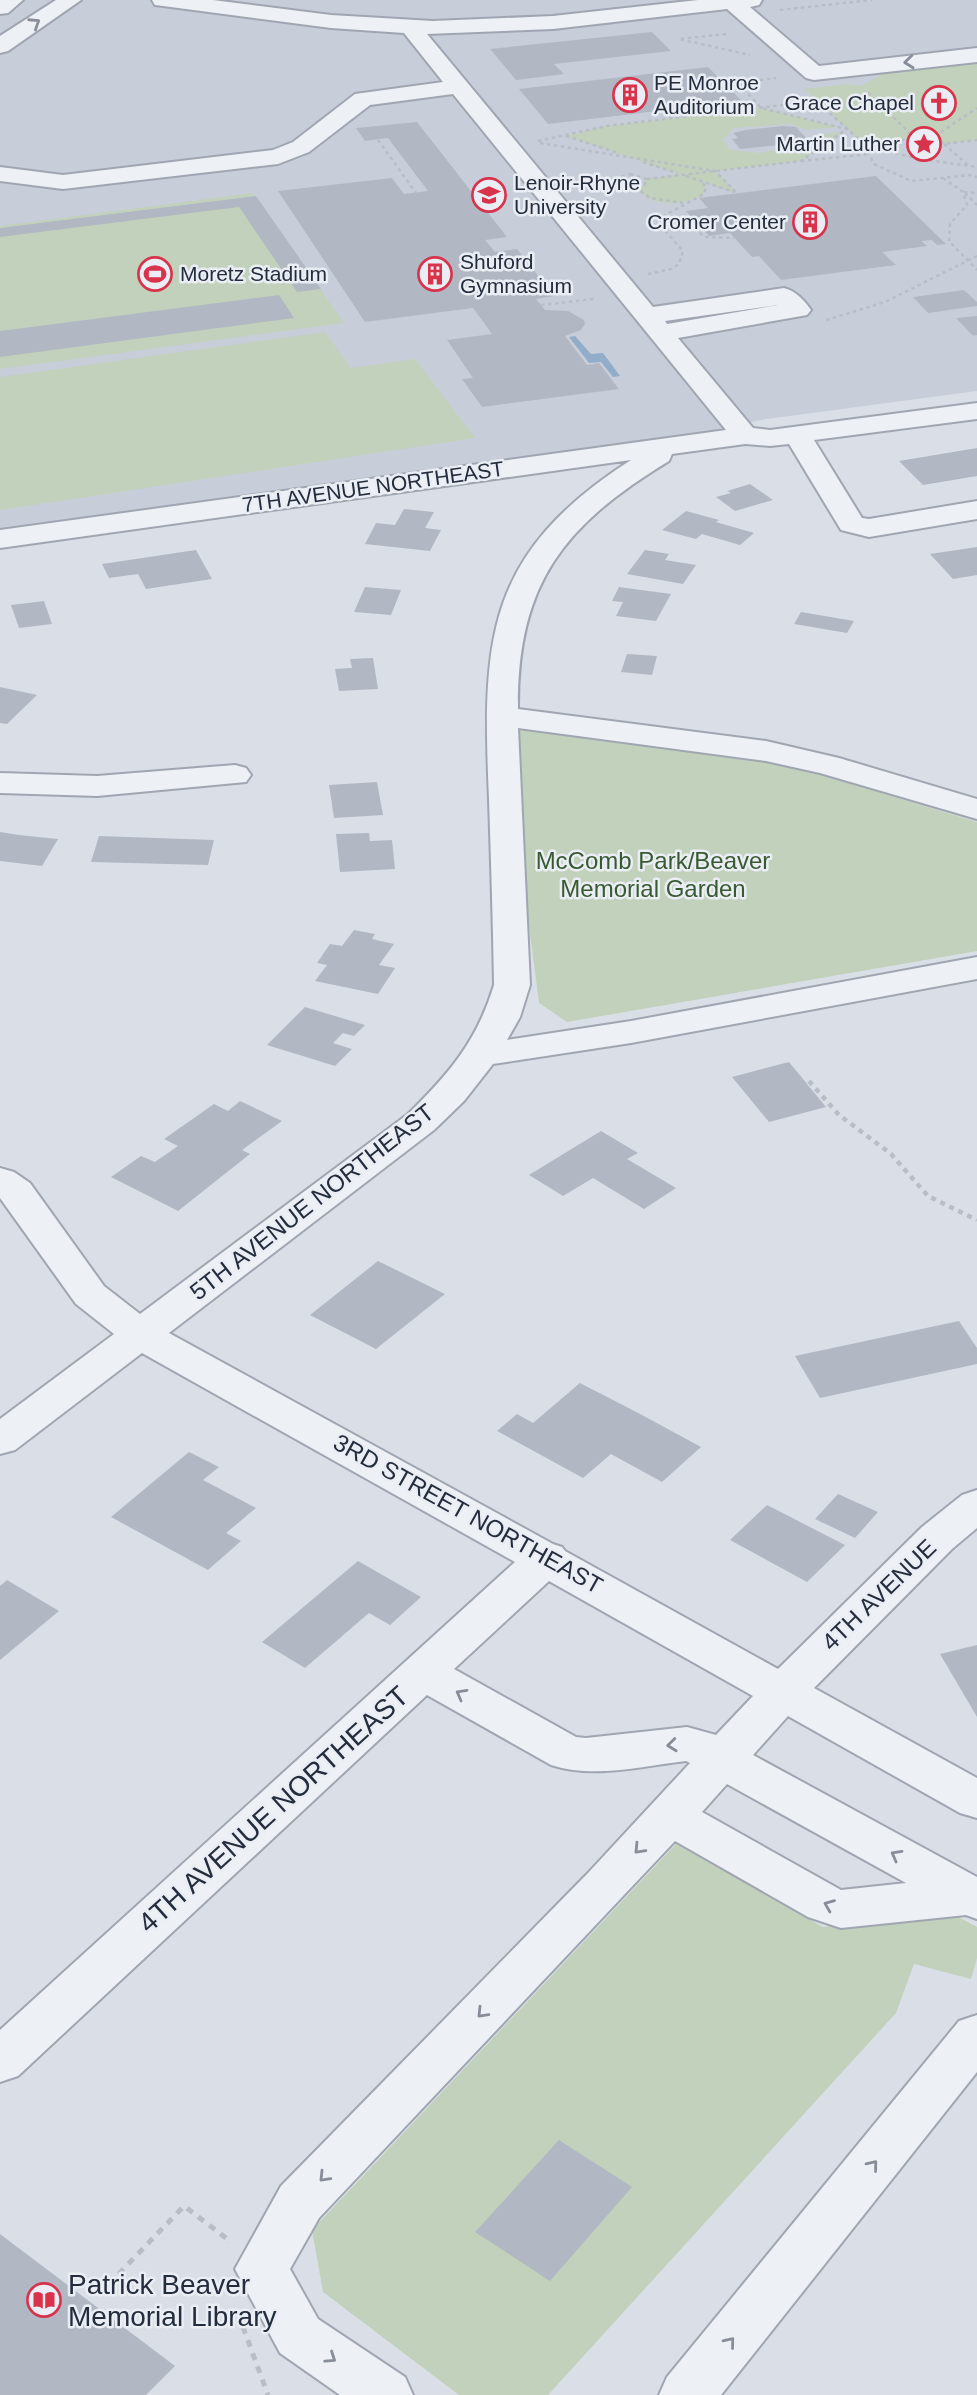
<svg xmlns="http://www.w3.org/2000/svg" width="977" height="2395" font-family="Helvetica,sans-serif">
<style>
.built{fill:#c8ced9}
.green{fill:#c1d1bb}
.water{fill:#92adca}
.building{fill:#b1b8c4}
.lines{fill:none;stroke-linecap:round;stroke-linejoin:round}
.minor-casing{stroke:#a0a6b1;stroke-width:4}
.path-far2{stroke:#b9bdc5;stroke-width:2.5;stroke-dasharray:3.5 3.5;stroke-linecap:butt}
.path-far1{stroke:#b9bdc5;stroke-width:4.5;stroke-dasharray:5 5;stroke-linecap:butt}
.path{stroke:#b9bdc5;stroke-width:5;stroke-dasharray:7 7;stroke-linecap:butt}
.minor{fill:#edf0f5;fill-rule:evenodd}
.oneway{stroke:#888e99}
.labels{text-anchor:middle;stroke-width:5;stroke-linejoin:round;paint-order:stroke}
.far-poi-label{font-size:21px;fill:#242d3d;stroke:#eaeef4;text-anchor:start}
.far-street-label{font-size:21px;fill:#242d3d;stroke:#eaeef4}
.park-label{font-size:24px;fill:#385a30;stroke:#eaeef4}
.street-label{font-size:24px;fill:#242d3d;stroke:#eaeef4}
.near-street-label{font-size:28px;fill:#242d3d;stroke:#eaeef4}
.near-poi-label{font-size:28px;fill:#242d3d;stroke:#eaeef4;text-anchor:start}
</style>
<rect width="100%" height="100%" fill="#dadfe7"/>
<path class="built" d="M0,0H977V391L761,420L660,442L0,532Z"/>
<path class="green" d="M977,60V140L944,144L935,136L865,145L804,89L847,84L861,86L890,70Z
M761,108L839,127L807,130L791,124L733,128L723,140L730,150L759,153L808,145L814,141L812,136L844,131L801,161L716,171L738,194L703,182L706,187L704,194C683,206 651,209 635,187L644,185L647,179L679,174L566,136L606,126Z
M253,193L344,323L0,369V226Z
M325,332L351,368L415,359L475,438L0,510V377Z
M503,725L762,757L977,822V951L567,1022L539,1003Z
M676,1844L823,1927L947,1911L977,1927V1958L971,1979L914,1964L896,2013L548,2395H459L323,2292L312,2230Z"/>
<path class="water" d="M575,336L591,354L603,353L620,376L613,377L601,362L589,363L569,337Z"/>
<path class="building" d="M652,32L671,51L554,64L564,74L533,78L516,80L490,49Z
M708,67L742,101L548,124L519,89Z
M417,122L507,237L485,240L495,252L517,249L554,296L536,299L545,310L568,311L584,320L585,324L581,330L565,336L587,365L599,363L619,389L482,407L462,379L473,378L447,340L492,334L473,308L365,322L278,191L392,178L404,194L428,191L388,138L365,141L356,128Z
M783,126L796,127L810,142L740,149L732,139L738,138L733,133L745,130Z
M876,176L946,244L937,245L932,240L921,241L927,246L882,252L896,265L781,280L759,256L752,257L730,233L709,236L686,211L708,208L699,198Z
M256,196L321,289L297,292L239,207L0,237V228Z
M964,290L977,302V306L928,313L913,297Z
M279,295L294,318L0,357V331Z
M977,316V335L973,336L956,318Z
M977,448V476L923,485L899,461Z
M750,484L773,500L735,511L716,497L731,493L727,491Z
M404,509L434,512L425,528L441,530L430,551L365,544L376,523L395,525Z
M686,511L719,520L716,522L754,533L740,545L702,534L696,539L662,530Z
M977,547V575L953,579L930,554Z
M196,550L212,579L146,589L138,574L109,578L102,564Z
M645,550L669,554L665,560L696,565L683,584L627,574Z
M365,587L401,590L391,615L354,612Z
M619,587L671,594L656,621L616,616L623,602L612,601Z
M44,601L52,624L19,628L11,605Z
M801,612L854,621L847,633L794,624Z
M627,654L657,656L652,675L621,672Z
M373,658L378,689L339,691L335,669L352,668L350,659Z
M0,687L37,695L7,724L0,723Z
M377,782L383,815L334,818L329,785Z
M0,832L19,835L58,839L42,866L0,861Z
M369,833L370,841L392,840L395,869L340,872L336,834Z
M99,836L214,840L208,865L91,862Z
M354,930L375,934L372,939L394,944L379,965L395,968L378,994L315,981L327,965L317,963L330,944L342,946Z
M305,1007L365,1025L354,1036L343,1033L333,1043L352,1049L335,1066L267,1045Z
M789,1062L826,1107L769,1122L732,1077Z
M240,1101L282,1121L242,1150L250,1154L178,1211L111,1177L141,1156L155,1162L178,1146L164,1139L214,1104L228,1111Z
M601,1131L638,1153L627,1159L676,1188L644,1209L593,1178L563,1196L529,1175Z
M378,1261L445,1294L376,1349L310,1315Z
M959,1321L977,1348V1364L820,1398L795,1356Z
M580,1383L642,1415L701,1447L662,1482L611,1454L583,1478L497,1431L517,1414L533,1423Z
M189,1452L219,1467L203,1480L256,1508L226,1533L241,1541L208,1570L111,1517Z
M838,1494L878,1512L855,1538L815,1519Z
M767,1505L845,1545L807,1582L730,1540Z
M358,1561L421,1597L390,1625L369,1613L305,1668L262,1642Z
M7,1580L59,1611L0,1660V1586Z
M977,1645V1717L940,1654Z
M559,2140L632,2187L550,2281L475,2232Z
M0,2234L175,2366L146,2395H0Z"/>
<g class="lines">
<g class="minor-casing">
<path id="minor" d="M0,0H23L8,13L0,14Z
M56,0H81L8,51L0,53V36Z
M152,0H213L331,15L433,21L553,16L698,0H762L759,5L750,7L819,66L977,48V62L814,80L806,78L727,9L553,29L427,34L653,307L784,288C796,291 804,300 811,310L807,315L678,338L753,428L770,430L977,403V419L814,440L862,518L869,519L977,501V519L869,537L841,530L789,444L770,446L745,444L672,454L669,461C564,525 517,583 518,709L766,741L839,758L977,799V819L820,773L766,761L518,728L530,985L520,1017L507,1040L631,1021L977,957V979L631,1043L493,1064L464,1101L434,1130L169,1333L553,1544L562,1547L565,1551L778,1669L922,1527L962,1495L977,1490V1528L952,1549L814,1688L977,1778V1818L960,1813L788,1716L753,1755L977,1877V1919L966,1915L841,1928L808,1917L675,1841L319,2218L290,2269L318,2319L405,2377L413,2395H340L280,2353L235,2269L281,2186L588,1873L690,1763L686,1761C642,1766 594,1779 551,1765L427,1695L18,2076L0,2082V2030L515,1562L142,1353L15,1450L0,1454V1419L114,1334L76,1304L0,1198V1168L14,1172L30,1183L104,1286L140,1314L408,1114C449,1074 477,1041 494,985C493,923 491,861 489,799C482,639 485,554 631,460L0,548V530L726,430L453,94L370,105L309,152L278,164L63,189L0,181V167L63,175L273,150L293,142L355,94L443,82L404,33L331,28L163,6L155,5ZM778,305L667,324L665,321ZM549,1581L753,1696L716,1735L687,1727L586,1738L576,1737L454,1669ZM727,1784L906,1883L841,1890L702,1812Z
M235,765L246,768L251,775L246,782L97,796L0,793V773L97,776Z
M977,2015V2072L721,2395H659L667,2377L959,2021Z"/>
</g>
<path class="path-far2" d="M780,10L872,0
M726,34L679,39L750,55
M725,84L776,78
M868,93L915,138
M814,99L865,145L935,136L944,144L977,140
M566,136L618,153
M935,136L977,108
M378,140L416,193
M538,141L606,126L816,101
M540,143L715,171L738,194
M944,144L969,166
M865,145L874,164L911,181L970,175L977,177
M868,146L914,158L977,167
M801,161L869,154
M643,162L677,173
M630,174L647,179L644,185H620L615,179Z
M686,176L734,192
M943,178L963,192L967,205L950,224L949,241L977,270
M647,179L801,161L847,129L761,108L738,82
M575,187L615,182
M635,187L650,198L683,203
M964,192L977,193
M965,193L977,205
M477,199L511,195
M661,219L688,224L705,237L734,238
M648,274L671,269L679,264L683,251L661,226L660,218L704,194L706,187L702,182
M541,305L594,299
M826,320L885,302L977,256"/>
<path class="path-far1" d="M809,1081L839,1115L891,1154L928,1196L977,1220"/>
<path class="path" d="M109,2284L184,2206L230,2241L229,2243
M243,2327L268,2395"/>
<use href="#minor" class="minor"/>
</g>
<defs><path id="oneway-chevron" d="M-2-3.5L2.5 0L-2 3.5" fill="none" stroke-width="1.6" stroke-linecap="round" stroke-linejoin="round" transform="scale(1.75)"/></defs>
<g class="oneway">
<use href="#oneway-chevron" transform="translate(35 23) rotate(-33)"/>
<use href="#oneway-chevron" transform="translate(909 62) rotate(174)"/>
<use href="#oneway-chevron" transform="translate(461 1694) rotate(-151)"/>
<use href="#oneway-chevron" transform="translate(672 1745) rotate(174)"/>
<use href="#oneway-chevron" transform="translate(639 1849) rotate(133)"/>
<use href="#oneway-chevron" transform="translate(896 1855) rotate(-151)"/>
<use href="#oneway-chevron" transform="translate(829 1905) rotate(-158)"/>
<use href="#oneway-chevron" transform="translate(482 2013) rotate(134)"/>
<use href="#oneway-chevron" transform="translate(873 2165) rotate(-51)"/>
<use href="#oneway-chevron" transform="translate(324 2177) rotate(134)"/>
<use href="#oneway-chevron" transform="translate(730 2342) rotate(-51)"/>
<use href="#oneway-chevron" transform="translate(331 2358) rotate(34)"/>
</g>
<defs>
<g id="building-ring" transform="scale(1.75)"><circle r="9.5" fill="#eaeef4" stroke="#d9324b" stroke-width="1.5"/><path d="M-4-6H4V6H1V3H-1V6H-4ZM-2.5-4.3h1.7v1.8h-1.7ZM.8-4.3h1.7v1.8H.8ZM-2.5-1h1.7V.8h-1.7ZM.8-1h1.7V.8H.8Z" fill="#d9324b"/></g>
<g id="church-ring" transform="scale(1.75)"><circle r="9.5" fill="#eaeef4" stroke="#d9324b" stroke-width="1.5"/><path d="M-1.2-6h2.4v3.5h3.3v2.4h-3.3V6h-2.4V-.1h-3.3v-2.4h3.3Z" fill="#d9324b"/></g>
<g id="sight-ring" transform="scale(1.75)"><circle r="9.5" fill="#eaeef4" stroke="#d9324b" stroke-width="1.5"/><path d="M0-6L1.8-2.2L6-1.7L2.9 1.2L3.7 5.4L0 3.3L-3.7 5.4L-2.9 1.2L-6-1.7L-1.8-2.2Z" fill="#d9324b"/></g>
<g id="university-ring" transform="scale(1.75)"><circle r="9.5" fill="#eaeef4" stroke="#d9324b" stroke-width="1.5"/><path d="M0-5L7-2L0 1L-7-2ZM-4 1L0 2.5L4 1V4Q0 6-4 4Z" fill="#d9324b"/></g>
<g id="stadium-ring" transform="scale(1.75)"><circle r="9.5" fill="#eaeef4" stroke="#d9324b" stroke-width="1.5"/><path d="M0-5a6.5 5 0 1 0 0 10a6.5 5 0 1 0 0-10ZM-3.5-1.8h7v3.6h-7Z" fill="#d9324b"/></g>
<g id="library-ring" transform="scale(1.75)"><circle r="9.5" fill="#eaeef4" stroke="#d9324b" stroke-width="1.5"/><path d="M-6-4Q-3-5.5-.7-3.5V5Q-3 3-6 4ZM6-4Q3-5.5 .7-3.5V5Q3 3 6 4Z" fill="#d9324b"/></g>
</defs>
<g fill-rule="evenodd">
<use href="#building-ring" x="630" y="95"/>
<use href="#church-ring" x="939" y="103"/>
<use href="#sight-ring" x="924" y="144"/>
<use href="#university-ring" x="489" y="195"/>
<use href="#building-ring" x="810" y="222"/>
<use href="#stadium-ring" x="155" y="274"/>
<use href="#building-ring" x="435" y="274"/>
<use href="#library-ring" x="44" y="2300"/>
</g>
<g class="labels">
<g class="far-poi-label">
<text x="654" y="90">PE Monroe<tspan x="654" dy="24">Auditorium</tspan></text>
<text x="914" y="110" text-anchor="end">Grace Chapel</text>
<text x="900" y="151" text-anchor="end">Martin Luther</text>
<text x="514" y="190">Lenoir-Rhyne<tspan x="514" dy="24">University</tspan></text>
<text x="786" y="229" text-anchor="end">Cromer Center</text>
<text x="460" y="269">Shuford<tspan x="460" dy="24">Gymnasium</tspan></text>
<text x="180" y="281">Moretz Stadium</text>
</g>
<g class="far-street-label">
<text transform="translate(373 487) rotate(-8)" y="7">7TH AVENUE NORTHEAST</text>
</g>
<g class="park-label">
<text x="653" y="869">McComb Park/Beaver<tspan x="653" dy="28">Memorial Garden</tspan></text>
</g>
<g class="street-label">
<text transform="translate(312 1202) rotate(-38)" y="8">5TH AVENUE NORTHEAST</text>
<text transform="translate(468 1514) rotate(29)" y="8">3RD STREET NORTHEAST</text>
<text transform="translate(879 1595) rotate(-44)" y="8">4TH AVENUE</text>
</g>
<g class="near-street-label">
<text transform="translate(273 1809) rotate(-42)" y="10">4TH AVENUE NORTHEAST</text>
</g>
<g class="near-poi-label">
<text x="68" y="2294">Patrick Beaver<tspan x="68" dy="32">Memorial Library</tspan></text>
</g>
</g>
</svg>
